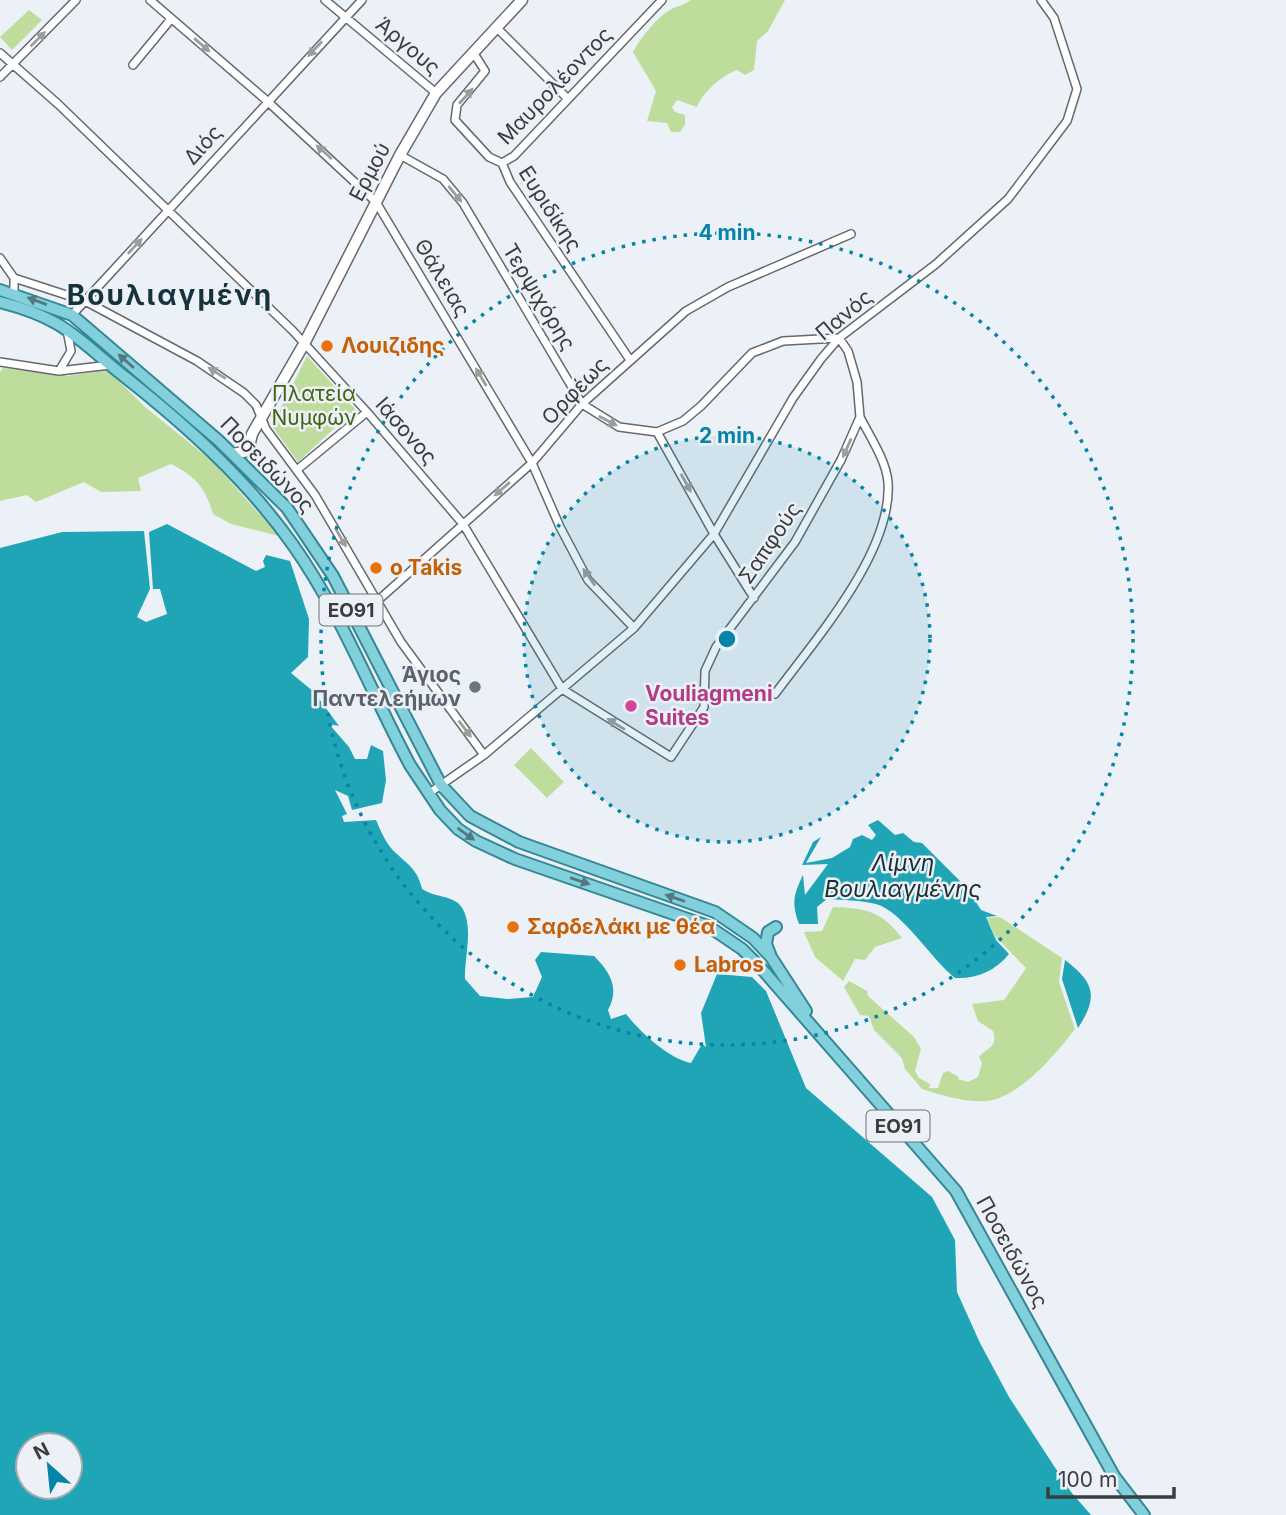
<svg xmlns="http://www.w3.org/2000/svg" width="1286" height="1515" font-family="Inter,sans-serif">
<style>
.green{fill:#bedd9d}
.water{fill:#20a5b6;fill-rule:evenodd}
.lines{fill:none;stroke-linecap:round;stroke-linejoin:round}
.street-casing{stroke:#65696f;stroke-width:10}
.secondary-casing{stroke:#65696f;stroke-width:13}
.primary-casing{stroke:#348896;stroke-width:14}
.street{stroke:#fff;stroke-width:7}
.secondary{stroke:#fff;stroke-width:10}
.primary{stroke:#83d0dd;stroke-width:10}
.oneway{fill:#9c9e9e}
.oneway2{fill:#57777e}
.ring{fill:none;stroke:#0584a8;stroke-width:3.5;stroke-dasharray:3.5 7}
.food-dot{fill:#e8710a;stroke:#ecf1f7;stroke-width:2.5}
.worship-dot{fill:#6b7280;stroke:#ecf1f7;stroke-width:2.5}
.hotel-dot{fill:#d1479c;stroke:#ecf1f7;stroke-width:2.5}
.labels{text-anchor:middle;stroke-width:5;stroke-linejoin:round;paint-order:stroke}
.shield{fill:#ecf1f7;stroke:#6f7276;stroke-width:2}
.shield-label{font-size:19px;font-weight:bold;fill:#3a3c3e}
.street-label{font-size:21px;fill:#3a3c3e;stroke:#ecf1f7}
.food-label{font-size:21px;font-weight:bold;fill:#c56008;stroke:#ecf1f7;text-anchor:start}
.park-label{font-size:21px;fill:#436314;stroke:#ecf1f7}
.worship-label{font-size:21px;font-weight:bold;fill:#5b616d;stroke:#ecf1f7;text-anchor:end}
.hotel-label{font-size:21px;font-weight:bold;fill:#b23c85;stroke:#ecf1f7;text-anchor:start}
.water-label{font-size:23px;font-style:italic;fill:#1b3033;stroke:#ecf1f7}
.district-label{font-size:28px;font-weight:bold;letter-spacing:2px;fill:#15323d;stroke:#ecf1f7}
.centre{fill:#0584a8;stroke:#ecf1f7;stroke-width:3.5}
.ring-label{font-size:21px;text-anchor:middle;font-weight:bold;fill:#0584a8;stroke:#ecf1f7;stroke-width:5;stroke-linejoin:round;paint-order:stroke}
</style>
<rect width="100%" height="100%" fill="#ecf1f7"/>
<path class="green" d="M691,0H785L768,31L757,41L754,70L745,75L737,70C721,76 703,92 697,107L677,100L672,107L675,112L685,115V125L680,132H671L667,123L647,121L656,91L633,52C641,37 660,13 676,7C682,5 685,4 691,0Z
M29,10L42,20L12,50L0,37Z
M307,356L355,409L298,462L272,426Z
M3,368L48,370L67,376L108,370L144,406L213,462L279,536L231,524L213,514C205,487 196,477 171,464L138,478L141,491L101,492L84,482L36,502L27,495L0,501V372Z
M531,748L564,782L547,798L514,765Z
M833,907C865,908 882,911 902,938L875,947L865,960L855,959L843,981L815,957L804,932L822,931Z
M1000,917L1062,958L1059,982L1075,1029C1056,1054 1020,1097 987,1101C968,1103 940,1095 922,1089L905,1069L902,1058L874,1030L869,1016L860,1015L844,987L849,981L867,991L868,996L914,1037L921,1049L915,1071L919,1078L930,1084L929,1088H938L943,1073L948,1071L959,1077L958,1079L968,1082L978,1077L982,1063L979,1057C988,1046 998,1048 993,1031L978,1021L972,1004L1004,1000L1026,968L995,936L987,918Z"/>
<path class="water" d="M167,524L256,571L265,567L263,561L266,555L290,561L309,619L308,657L291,673L314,692L339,726L329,724L349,747L355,759H367L371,745L383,751L386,780L382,803L352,810L348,796L335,790L347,814L342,816L344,822L376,820C381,832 387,846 397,854C410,866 418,871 422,889C432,896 449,896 458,903C476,920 464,957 465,979L480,996L507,999L533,997L542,977L535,960L541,952L594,956C610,972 620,988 608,1010L611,1019L626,1014C639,1031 669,1059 691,1063L702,1044L706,1047L701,1013L717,974L752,977L766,991L806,1088L932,1197L955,1240L957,1292L980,1343L1009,1397L1071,1492L1091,1515H0V548L62,532L144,531L150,589L137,617L146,622L167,614L160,589H153L149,532ZM28,1445H70V1487H28Z
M878,820L895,835L903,833L914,842L922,843L968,889L981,910L997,916L986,917L996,940L1009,954C995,971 977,979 955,978C931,959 902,911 876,904C860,900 843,900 827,899L817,907L818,924H799C791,903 794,894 803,875L805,895L828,864L802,865L813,842L821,837L806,863L832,858L850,847L853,839L862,835L872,840L876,835L868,825Z
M1065,960C1094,982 1099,996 1078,1028L1062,979Z"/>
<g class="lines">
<g class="street-casing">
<path id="street" d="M150,0L266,100L376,202L532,463L560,527L588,580L634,628
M325,0L436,93
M497,28L567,98
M473,52L485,71L457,105L455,120L489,157L502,163
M0,53L58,104L293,331L367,412L463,524L562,689L671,757L704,707L705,671L716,647L795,542L841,460L860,417L857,382L848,351L839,338L783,341L752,353L701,406L683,421L657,432L619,427L582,404L463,203L443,179L400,155
M133,65L171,19
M0,77L76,0
M502,163L510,182L630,360
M502,163L514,156L662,0
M0,258L14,278V293
M14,278L85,301L197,361L244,393L256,405L266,429L315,495L401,642L484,755
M72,315L362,0
M0,362L59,371L110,365
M59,371L71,351L67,330
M657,432L714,534L754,598
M298,469L367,412
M356,620L532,463L582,404L686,311L728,287L851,234
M775,694C814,641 893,552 888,482C886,460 870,437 860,417
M428,794L484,755L634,628L714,534L793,398L821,359L839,338L936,264L1008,199L1067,121L1077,89L1054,18L1041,0"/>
</g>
<g class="secondary-casing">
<path id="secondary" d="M233,454L248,451L252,434L304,344L400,155L436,93L522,0"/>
</g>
<g class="primary-casing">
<path id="primary" d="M0,290L72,315L218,440L287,508L333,576L441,785L470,816L519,842L715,912L753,938L771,957L806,1011
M0,302C64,318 76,338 125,377C187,426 247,480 293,545C341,613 371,692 410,765L440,810L458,829L476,841L515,859L708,926L742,949L761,968L956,1191L1114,1476L1144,1515
M770,954L766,944L768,932L776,927"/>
</g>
<use href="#street" class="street"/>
<use href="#secondary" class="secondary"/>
<use href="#primary" class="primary"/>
</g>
<defs><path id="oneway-solid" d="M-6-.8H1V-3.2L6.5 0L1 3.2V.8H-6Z" transform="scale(1.75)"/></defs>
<g class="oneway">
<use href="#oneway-solid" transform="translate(38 39) rotate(-45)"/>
<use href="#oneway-solid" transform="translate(202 45) rotate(41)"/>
<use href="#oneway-solid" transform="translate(315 49) rotate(133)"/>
<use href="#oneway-solid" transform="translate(466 96) rotate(-48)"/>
<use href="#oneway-solid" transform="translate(324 152) rotate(-138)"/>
<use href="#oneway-solid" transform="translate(455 194) rotate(51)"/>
<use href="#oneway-solid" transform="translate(135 246) rotate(-47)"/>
<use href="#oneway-solid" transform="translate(217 373) rotate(-148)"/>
<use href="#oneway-solid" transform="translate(481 377) rotate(-121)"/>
<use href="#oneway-solid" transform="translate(608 421) rotate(28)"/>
<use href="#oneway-solid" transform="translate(847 448) rotate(114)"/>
<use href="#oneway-solid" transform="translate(686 483) rotate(61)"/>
<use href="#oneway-solid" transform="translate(502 489) rotate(139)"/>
<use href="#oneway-solid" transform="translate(341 538) rotate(60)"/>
<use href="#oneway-solid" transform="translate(589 577) rotate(-125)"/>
<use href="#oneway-solid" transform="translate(616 724) rotate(-148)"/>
<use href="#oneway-solid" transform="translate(465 729) rotate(53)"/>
</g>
<g class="oneway2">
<use href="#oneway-solid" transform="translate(37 301) rotate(-160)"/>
<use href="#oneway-solid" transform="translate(126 361) rotate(-139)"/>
<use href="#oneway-solid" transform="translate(466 834) rotate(36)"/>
<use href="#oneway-solid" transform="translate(580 881) rotate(19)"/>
<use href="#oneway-solid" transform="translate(675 898) rotate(-161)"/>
</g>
<circle cx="727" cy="639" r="203" fill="#0584a8" fill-opacity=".12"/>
<g class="ring">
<circle cx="727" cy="639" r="203"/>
<circle cx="727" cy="639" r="406"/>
</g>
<g class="food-dot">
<circle cx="327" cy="346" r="7"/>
<circle cx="376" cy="568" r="7"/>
<circle cx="513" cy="927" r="7"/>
<circle cx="680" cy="965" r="7"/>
</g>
<circle class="worship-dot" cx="475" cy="687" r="7"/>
<circle class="hotel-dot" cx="631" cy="706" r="7"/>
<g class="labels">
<g class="shield">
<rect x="319.5" y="594.5" width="63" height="31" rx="5"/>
<rect x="866.5" y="1110.5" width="63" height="31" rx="5"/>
</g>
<g class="shield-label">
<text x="351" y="617">ΕΟ91</text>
<text x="898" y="1133">ΕΟ91</text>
</g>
<g class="street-label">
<text transform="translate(408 46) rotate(40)" y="7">Άργους</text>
<text transform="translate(555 86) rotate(-46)" y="7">Μαυρολέοντος</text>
<text transform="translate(203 145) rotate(-48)" y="7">Διός</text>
<text transform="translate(370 172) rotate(-62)" y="7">Ερμού</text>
<text transform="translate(550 209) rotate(57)" y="7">Ευριδίκης</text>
<text transform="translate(442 278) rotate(59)" y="7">Θάλειας</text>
<text transform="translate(539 297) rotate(59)" y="7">Τερψιχόρης</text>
<text transform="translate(844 315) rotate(-40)" y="7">Πανός</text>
<text transform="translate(575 391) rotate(-46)" y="7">Ορφέως</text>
<text transform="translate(406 431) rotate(49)" y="7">Ιάσονος</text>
<text transform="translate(267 465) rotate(46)" y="7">Ποσειδώνος</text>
<text transform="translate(770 543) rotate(-56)" y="7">Σαπφούς</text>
<text transform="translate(1012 1252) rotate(61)" y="7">Ποσειδώνος</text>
</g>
<g class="food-label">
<text x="341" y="353">Λουιζιδης</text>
<text x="390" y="575">o Takis</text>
<text x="527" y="934">Σαρδελάκι με θέα</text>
<text x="694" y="972">Labros</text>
</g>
<g class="park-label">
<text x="314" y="401">Πλατεία<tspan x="314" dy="24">Νυμφών</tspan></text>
</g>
<g class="worship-label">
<text x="461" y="682">Άγιος<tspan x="461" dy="24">Παντελεήμων</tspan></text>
</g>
<g class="hotel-label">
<text x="645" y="701">Vouliagmeni<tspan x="645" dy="24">Suites</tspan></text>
</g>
<g class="water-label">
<text x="903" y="871">Λίμνη<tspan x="903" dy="26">Βουλιαγμένης</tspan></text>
</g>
<g class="district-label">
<text x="170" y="305">Βουλιαγμένη</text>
</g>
</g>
<circle cx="727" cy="639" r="10" class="centre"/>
<g class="ring-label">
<text x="727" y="240">4 min</text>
<text x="727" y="443">2 min</text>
</g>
<g transform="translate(49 1466) rotate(333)"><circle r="33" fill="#ecf1f7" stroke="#a5a9ad" stroke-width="2"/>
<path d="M0-5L12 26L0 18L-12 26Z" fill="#0584a8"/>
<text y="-10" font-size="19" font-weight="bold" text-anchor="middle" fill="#3a3c3e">N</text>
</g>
<path d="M1048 1487v10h126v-10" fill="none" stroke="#3a3c3e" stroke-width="3.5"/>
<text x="1058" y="1487" font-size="21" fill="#3a3c3e" stroke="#ecf1f7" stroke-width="5" paint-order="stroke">100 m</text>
</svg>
